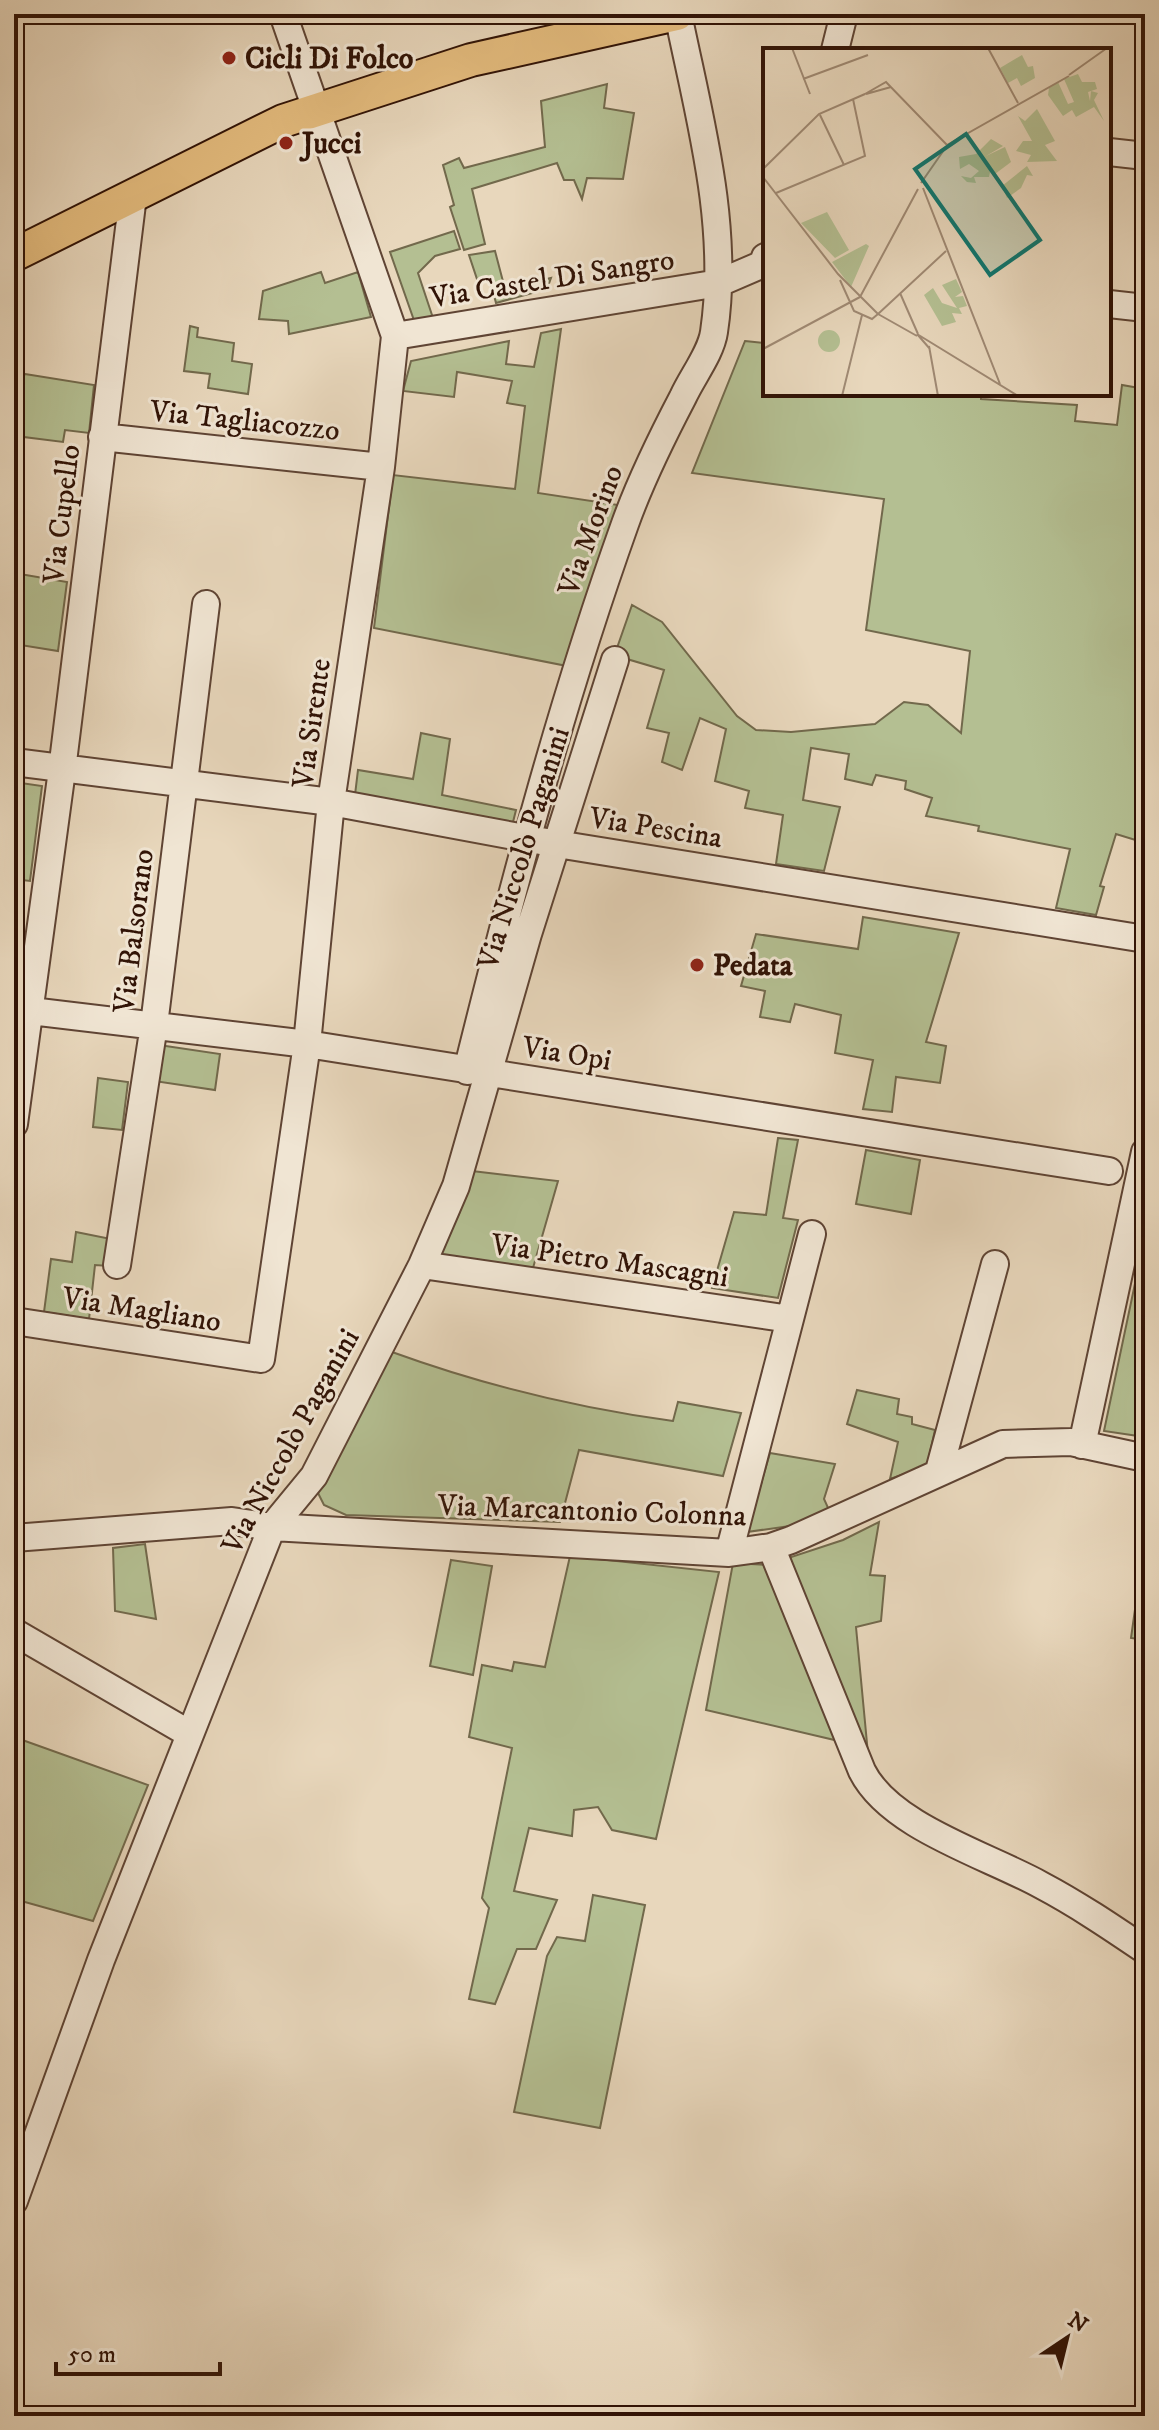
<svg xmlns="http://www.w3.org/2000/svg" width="1159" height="2430" font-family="'IM FELL DW Pica',serif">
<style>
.green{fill:#b4bf92;stroke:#72694c;stroke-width:2}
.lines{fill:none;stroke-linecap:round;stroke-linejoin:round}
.minor-casing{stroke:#5f4434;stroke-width:30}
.major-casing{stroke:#311306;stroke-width:36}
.minor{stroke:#f0e5d3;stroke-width:26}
.major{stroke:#e4bc7e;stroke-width:32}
.poi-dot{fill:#8f2418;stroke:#f0e5d3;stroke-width:3}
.labels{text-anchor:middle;stroke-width:6;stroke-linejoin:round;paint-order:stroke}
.poi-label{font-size:30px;font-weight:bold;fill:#311306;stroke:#f0e5d3;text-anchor:start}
.street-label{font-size:30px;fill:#311306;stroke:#f0e5d3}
.inset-road{fill:none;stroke:#9f8973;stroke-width:2}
.view{fill:#0f766e;fill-opacity:0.15;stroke:#0f766e;stroke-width:4}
.inset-edge{fill:none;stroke:#311306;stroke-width:4}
</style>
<rect width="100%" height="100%" fill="#e8d7bc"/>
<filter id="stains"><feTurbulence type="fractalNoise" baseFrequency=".0025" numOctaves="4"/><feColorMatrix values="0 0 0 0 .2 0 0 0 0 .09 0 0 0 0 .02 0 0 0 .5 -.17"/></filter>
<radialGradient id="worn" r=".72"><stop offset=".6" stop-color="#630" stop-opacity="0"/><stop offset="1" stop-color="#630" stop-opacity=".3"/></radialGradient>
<path class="green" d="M607,84L604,108L634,113L623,179L587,178L582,199L574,180H564L557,163L472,189L485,244L464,250L450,207L454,205L443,165L459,158L464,168L545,147L541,101Z
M454,231L460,249L435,256L418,273L434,321L416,326L390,252Z
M495,251L505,289L551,278L547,289L496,303L490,280L478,282L469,255Z
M321,272L325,283L358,272L371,317L289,334L288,321L259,319L263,291Z
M190,326L198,328L197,337L234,343L232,361L252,364L248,394L208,388L210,374L184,371Z
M561,329L538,493L618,505L567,666L374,628L393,475L515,489L525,406L507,403L512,381L457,372L454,397L403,391L411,361L509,341L506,364L534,367L541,333Z
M745,341L765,343V394H981V399L1077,405L1075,421L1117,425L1122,385L1145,389V833L1142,842L1116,834L1100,886L1104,887L1096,915L1056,908L1070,849L978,831L979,826L926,816L932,798L905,789L906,781L876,775L872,785L845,779L849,754L811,748L803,800L840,807L824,871L776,864L783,815L745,808L749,791L715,781L726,729L700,718L682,770L662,762L669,733L647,728L664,670L627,659L617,648L632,605L662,622L737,716L756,730L791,732L875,724L904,702L928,705L961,733L970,651L866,630L884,499L692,473Z
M25,374L94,385L89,433L65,430L63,442L16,436L14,390Z
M14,573L67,582L58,651L14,644Z
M421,733L450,739L442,795L516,810L513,822L355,795L358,770L413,779Z
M14,782L42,786L30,881L14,879Z
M863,917L959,933L926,1042L946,1046L940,1083L896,1077L892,1112L863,1109L873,1060L835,1053L841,1015L795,1004L790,1022L760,1017L765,991L741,986L756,934L858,949Z
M159,1045L220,1054L215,1090L154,1081Z
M98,1078L128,1082L122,1130L93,1127Z
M778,1138L798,1140L783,1218L798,1220L778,1298L712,1288L734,1212L766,1215Z
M866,1150L920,1160L911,1214L856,1204Z
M472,1171L558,1181L533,1268L438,1257L459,1214Z
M76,1232L111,1239L109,1266L95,1265L89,1319L44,1312L51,1259L72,1262Z
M1145,1236V1437L1104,1431Z
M392,1352C483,1385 576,1408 673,1421L678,1402L741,1413L723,1476L579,1450L560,1522L346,1515L324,1505L317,1491Z
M857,1390L899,1399L897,1414L912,1417V1424L935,1430L927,1466L890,1479L898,1442L847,1424Z
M770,1453L835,1464L824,1499L829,1510L790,1526L747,1532Z
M879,1522L870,1575L885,1576L881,1621L856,1627L870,1775L785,1559L843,1540Z
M145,1544L156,1619L115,1611L113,1548Z
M570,1556L719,1572L656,1839L612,1830L598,1807L574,1810L572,1836L529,1828L514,1891L557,1900L536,1949H517L495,2004L469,1999L489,1908L482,1898L512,1748L469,1737L482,1665L512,1671L514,1662L545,1667Z
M451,1560L492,1566L473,1675L430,1666Z
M733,1563L768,1565L843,1742L706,1710Z
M1139,1581L1145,1582V1640L1131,1638Z
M14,1737L148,1785L93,1921L14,1899Z
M593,1895L645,1905L600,2128L514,2112L547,1956L557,1937L585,1941Z"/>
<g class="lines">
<g class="minor-casing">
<path id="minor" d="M835,50L844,14
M1109,152L1145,156
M1109,304L1145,308
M395,336L719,283L763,264L765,257
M102,437L381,467
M14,762L331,802L557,844L1145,939
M14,1009L307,1044L1109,1171
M467,1071C513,886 561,703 625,524C641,479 661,439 683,397C692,377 711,353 714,332C730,225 699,117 678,14
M14,1124L62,770L133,196
M117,1265L154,1025L206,604
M422,1265L790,1319L729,1553
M790,1319L812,1234
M14,1321L261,1359L307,1044L331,802L381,467L395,336L283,14
M1082,1445L1145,1152
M939,1471L995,1264
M14,1538L232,1521L272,1527L729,1553L771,1547L791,1540L1003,1444L1071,1442L1145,1458
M771,1547L862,1771C890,1827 987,1855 1041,1885C1077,1904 1111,1927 1145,1950
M14,1632L188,1733
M14,2201L101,1960L272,1527L314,1476L422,1265L456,1186L528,934L615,660"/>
</g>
<g class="major-casing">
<path id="major" d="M14,255L283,121L471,60L677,14"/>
</g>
<use href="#minor" class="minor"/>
<use href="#major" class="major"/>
</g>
<g class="poi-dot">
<circle cx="229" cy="58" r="8"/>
<circle cx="286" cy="143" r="8"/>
<circle cx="697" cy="965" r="8"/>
</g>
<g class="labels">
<g class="poi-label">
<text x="245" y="68">Cicli Di Folco</text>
<text x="302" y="153">Jucci</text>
<text x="713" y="975">Pedata</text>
</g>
<g class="street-label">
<text transform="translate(552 278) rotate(-9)" y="10">Via Castel Di Sangro</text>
<text transform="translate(245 420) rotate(6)" y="10">Via Tagliacozzo</text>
<text transform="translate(61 514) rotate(-83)" y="10">Via Cupello</text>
<text transform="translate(590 530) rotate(-70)" y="10">Via Morino</text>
<text transform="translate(311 723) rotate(-82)" y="10">Via Sirente</text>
<text transform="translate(656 827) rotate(9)" y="10">Via Pescina</text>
<text transform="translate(523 848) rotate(-73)" y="10">Via Niccolò Paganini</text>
<text transform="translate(133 931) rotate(-83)" y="10">Via Balsorano</text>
<text transform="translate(567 1053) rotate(9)" y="10">Via Opi</text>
<text transform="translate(610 1260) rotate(8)" y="10">Via Pietro Mascagni</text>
<text transform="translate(142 1309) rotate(9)" y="10">Via Magliano</text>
<text transform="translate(290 1441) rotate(-61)" y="10">Via Niccolò Paganini</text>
<text transform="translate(592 1510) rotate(2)" y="10">Via Marcantonio Colonna</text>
</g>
</g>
<g transform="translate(763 48)">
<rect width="348" height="348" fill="#e8d7bc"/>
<path d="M259,7L265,19L270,18L272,30L258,38L254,30L245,35L237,20ZM315,26L319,34H332L334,41L325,44L327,53L328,43L335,45L331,52L341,73L331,59L313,69L309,62L300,68L285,47L286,40L295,34L305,56L311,54L301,31ZM274,61L292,93L282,97L294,113L264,114L268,107L253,103L260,93H269L255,68L262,73ZM228,91L240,98L223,108L242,99L248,114L232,126L228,119L226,129H211L213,135L204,134L198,128L208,130L216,123L206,116L197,121L196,109L213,106ZM264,118L270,128L264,127L258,140L244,150L239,138ZM64,164L86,202L72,210L38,175ZM103,196L106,198L88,239L69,214ZM193,231L199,244L192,249L200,248L204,258L196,260L199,266L189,265L193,274L179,278L161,247L170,240L179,255L194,260L179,237ZM55 293a11 11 0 1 1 22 0a11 11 0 1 1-22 0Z" fill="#b4bf92"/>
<path class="inset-road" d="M29,0L47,46M225,0L255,55M306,27L344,0M40,31L105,7M102,46L123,34L184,97M103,46L128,39M57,67L81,117M184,97L306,28M0,121L56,66L102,46M0,129L75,226L115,266M158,135L183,99M160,140L237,336M13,145L102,108L90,51M77,232L91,263L109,271L115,266M137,245L155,286M97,249L155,141M115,266L183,203M115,266L154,288M166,298L175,348M0,301L97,249M167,301L154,286L255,348M79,348L99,267"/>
<path class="view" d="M203,86L277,192L227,227L152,121Z"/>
<rect width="348" height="348" class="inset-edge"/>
</g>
<rect width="1159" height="2430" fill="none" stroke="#e8d7bc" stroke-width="48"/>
<rect x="16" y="16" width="1127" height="2398" fill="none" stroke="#311306" stroke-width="4"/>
<rect x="24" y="24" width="1111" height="2382" fill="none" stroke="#311306" stroke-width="2"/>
<g transform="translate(1067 2338) rotate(35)" stroke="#f0e5d3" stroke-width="6" paint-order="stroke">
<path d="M0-6L14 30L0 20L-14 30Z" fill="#311306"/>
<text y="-12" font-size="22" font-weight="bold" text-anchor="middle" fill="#311306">N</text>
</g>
<path d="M56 2362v12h164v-12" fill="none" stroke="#311306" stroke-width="4"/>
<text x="68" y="2362" font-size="24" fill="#311306" stroke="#f0e5d3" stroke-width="6" paint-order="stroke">50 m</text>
<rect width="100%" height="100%" filter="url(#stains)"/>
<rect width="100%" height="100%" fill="url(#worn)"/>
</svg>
